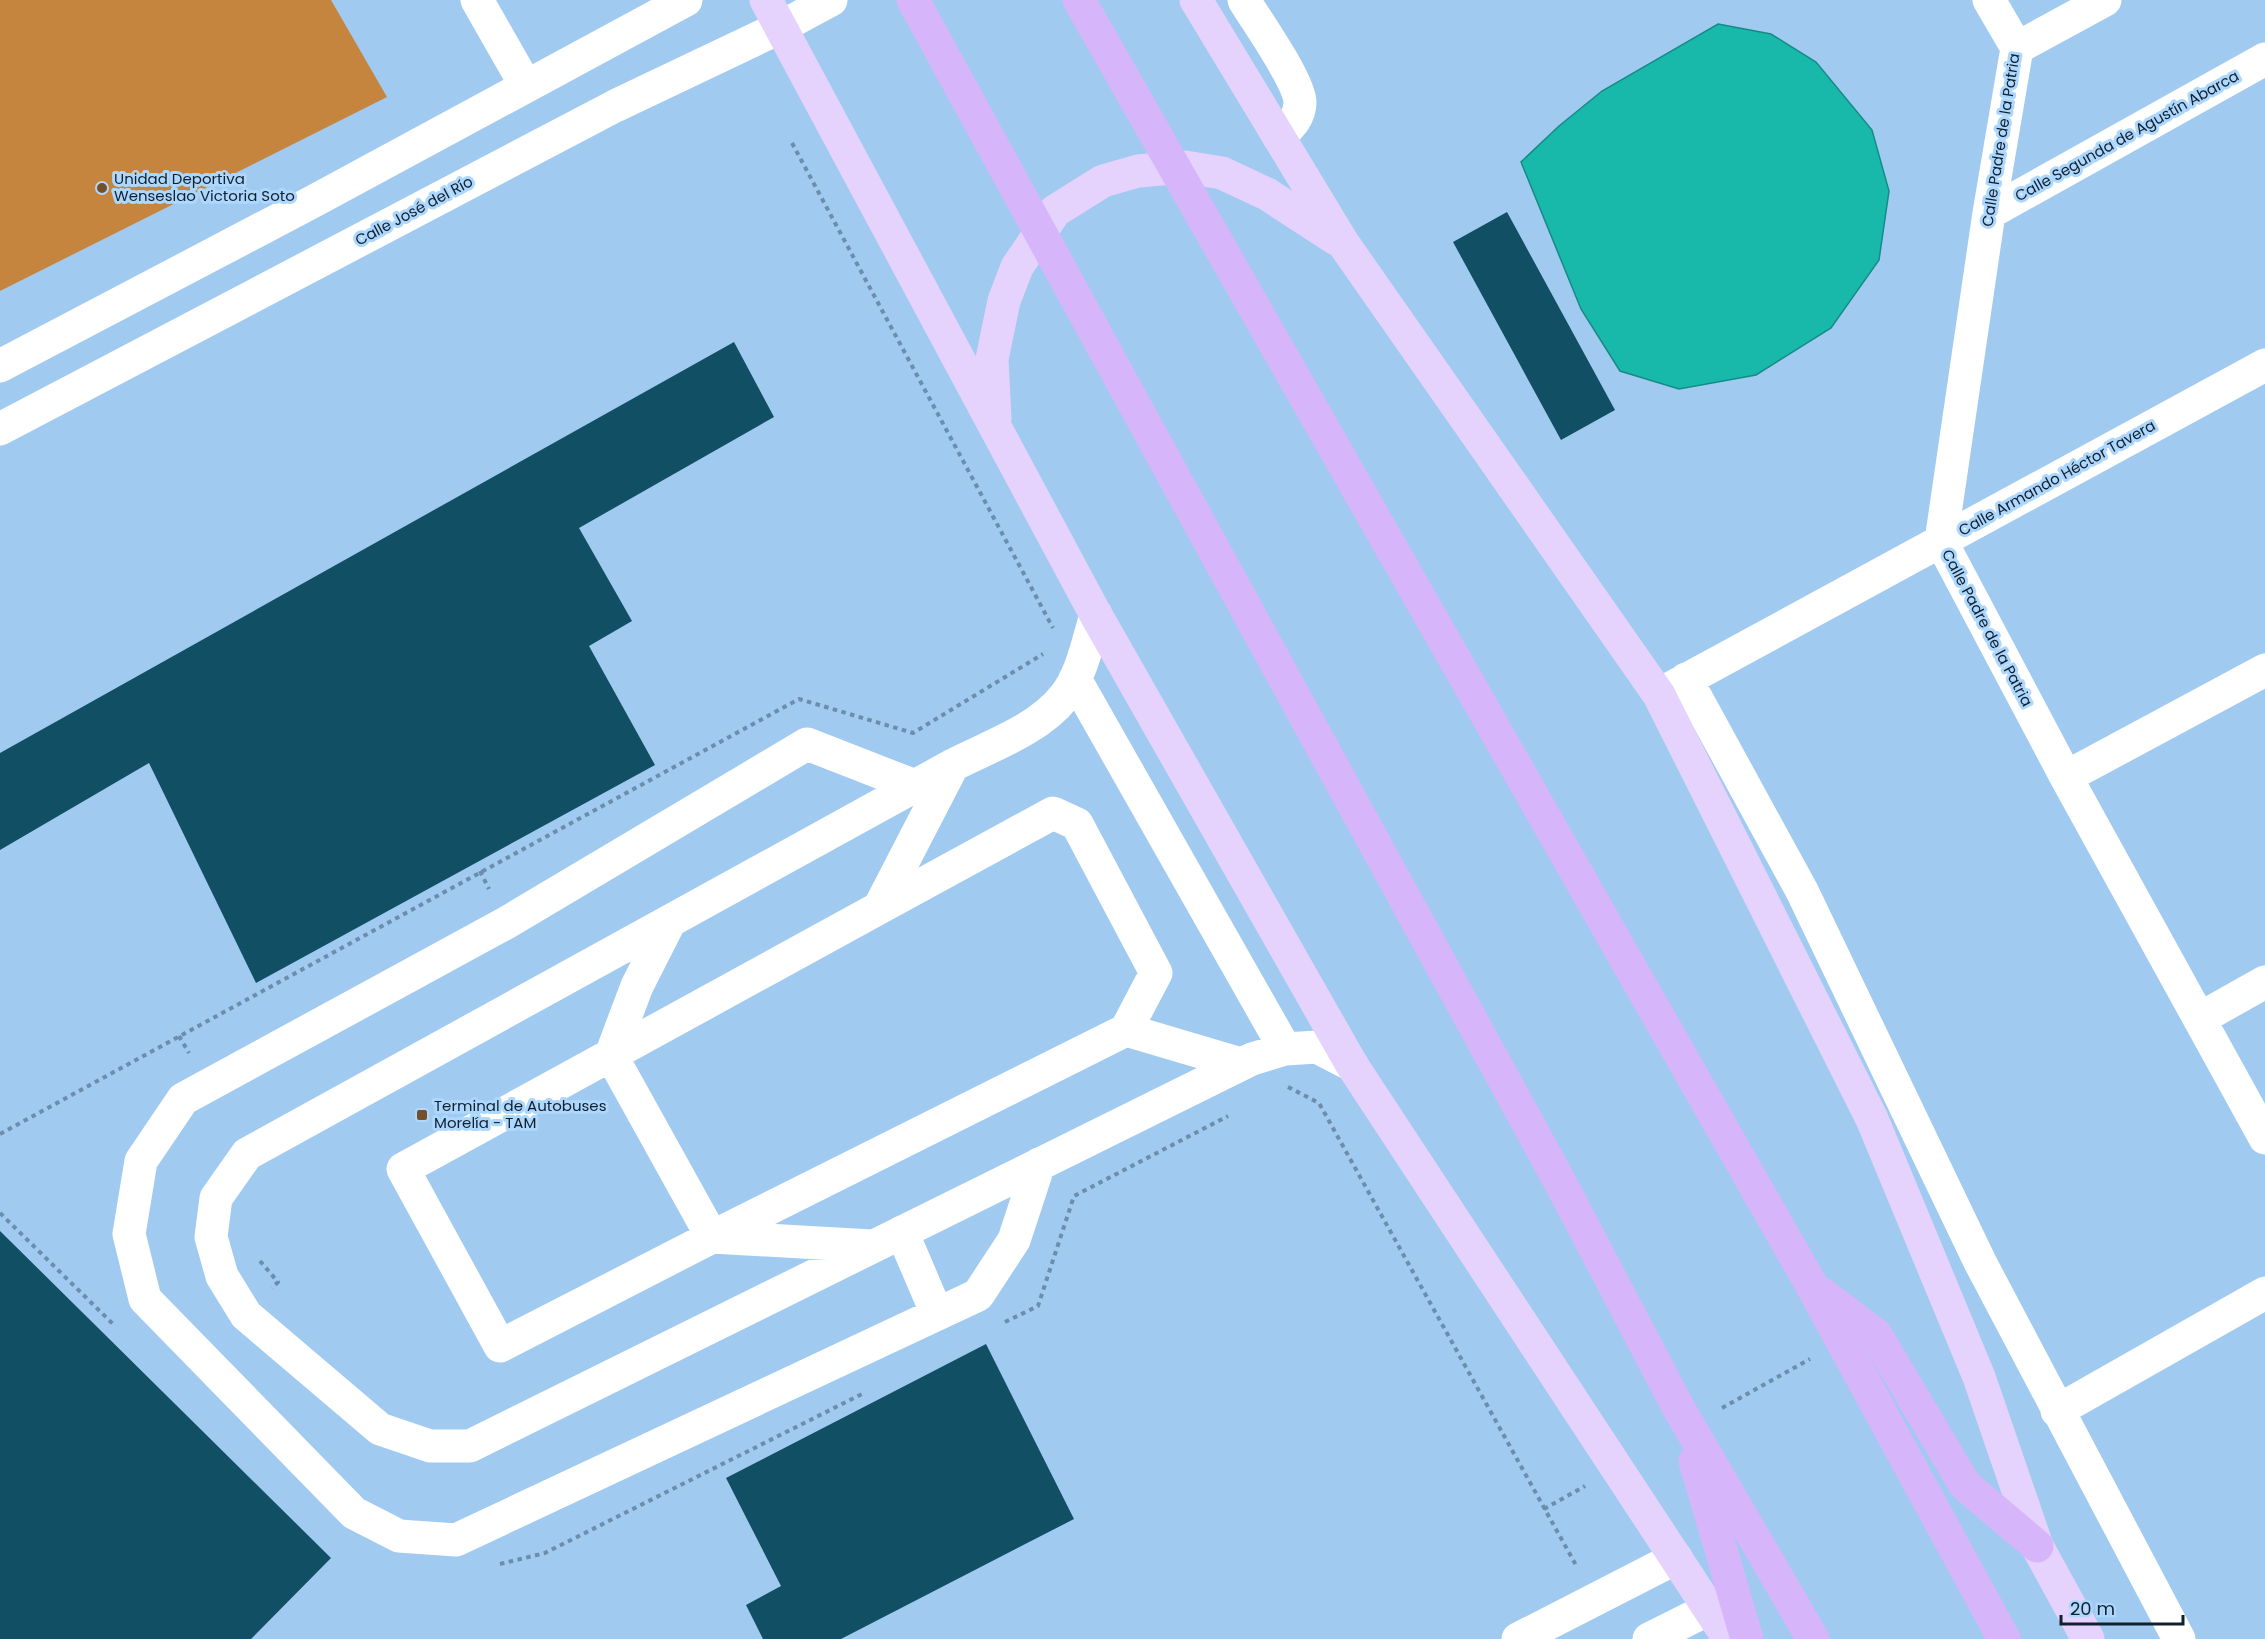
<svg xmlns="http://www.w3.org/2000/svg" width="2265" height="1639" font-family="Poppins,sans-serif">
<style>
.green{fill:#c5853e}
.water{fill:#18b9ab;stroke:#168b86;stroke-width:1.5}
.building{fill:#104f64}
.lines{fill:none;stroke-linecap:round;stroke-linejoin:round}
.path{stroke:#6c8dab;stroke-width:4;stroke-dasharray:4.5 4.5;stroke-linecap:butt}
.minor{stroke:#fff;stroke-width:33}
.major{stroke:#e6d3fd;stroke-width:33}
.highway{stroke:#d6b5fb;stroke-width:33}
.poi-dot{fill:#74502a;stroke:#add7fd;stroke-width:2}
.labels{text-anchor:middle;stroke-width:6;stroke-linejoin:round;paint-order:stroke}
.street-label{font-size:15px;fill:#10202e;stroke:#add7fd}
.poi-label{font-size:15px;fill:#10202e;stroke:#add7fd;text-anchor:start}
</style>
<rect width="100%" height="100%" fill="#a0caf0"/>
<path class="green" d="M0,0H331L387,97L0,291Z"/>
<path class="water" d="M1718,24L1771,34L1816,62L1872,130L1889,191L1879,260L1831,328L1756,375L1679,389L1620,371L1581,309L1521,162L1559,126L1602,91Z"/>
<path class="building" d="M1507,212L1615,410L1561,440L1453,242Z
M734,342L774,417L579,528L632,621L589,646L655,765L256,983L149,763L0,850V753Z
M0,1231L331,1558L251,1639H0Z
M986,1344L1074,1519L841,1639H763L746,1605L781,1586L726,1478Z"/>
<g class="lines">
<path class="path" d="M792,143L1053,628
M480,871L489,889
M179,1036L189,1053
M1288,1087L1319,1103L1577,1567
M0,1134L799,699L913,733L1043,654
M0,1213L115,1326
M260,1261L278,1282L272,1288
M1005,1322L1038,1306L1074,1196L1228,1116
M1722,1408L1810,1359
M1544,1509L1585,1486
M500,1564L545,1553L862,1394"/>
<path class="minor" d="M477,0L526,86
M1244,0C1257,22 1299,80 1300,102C1300,118 1289,127 1279,137
M1989,0L2017,48L1989,213L1941,541L2066,777L2265,1138
M2017,48L2105,0
M1989,213L2265,59
M0,366L314,201L686,0
M0,429L615,106L779,28L831,0
M1096,615C1088,641 1082,675 1064,697C1038,730 990,746 953,765L247,1154L216,1198L211,1237L222,1276L246,1315L380,1429L430,1446H470L1252,1059L1285,1049L1317,1047L1352,1065
M1075,679L1285,1049
M1686,679L1802,891L1980,1262L2179,1639
M1669,689L2265,365
M953,765L879,908L403,1169L500,1346L712,1237L1126,1030L1241,1064
M2066,777L2265,670
M915,786L807,744L506,923L183,1099L141,1161L129,1234L145,1299L354,1513L399,1536L456,1540L978,1295L1014,1240L1039,1164
M879,908L1053,813L1077,824L1156,973L1126,1030
M670,921L637,986L611,1055L712,1237L872,1246
M2201,1018L2265,982
M902,1232L937,1314
M2057,1411L2265,1293
M1518,1639L1676,1558
M1649,1639L1709,1609"/>
<path class="major" d="M766,0L1096,615L1352,1065L1729,1639
M1196,0L1343,243L1659,695L1872,1119L1979,1377L2037,1546L2088,1639
M995,419L992,359L1004,301L1017,267L1055,211L1103,181L1138,171L1185,167L1222,173L1267,194L1336,239"/>
<path class="highway" d="M913,0L1560,1182L1678,1407L1813,1639
M1079,0L1812,1286L2004,1639
M1822,1294L1876,1335L1965,1485L2037,1546
M1695,1461L1747,1639"/>
</g>
<g class="poi-dot">
<circle cx="102" cy="188" r="6"/>
<rect x="416" y="1109" width="12" height="12" rx="3"/>
</g>
<g class="labels">
<g class="street-label">
<text transform="translate(2127 136) rotate(-29)" y="5">Calle Segunda de Agustín Abarca</text>
<text transform="translate(2001 140) rotate(-81)" y="5">Calle Padre de la Patria</text>
<text transform="translate(414 211) rotate(-28)" y="5">Calle José del Río</text>
<text transform="translate(2057 478) rotate(-29)" y="5">Calle Armando Héctor Tavera</text>
<text transform="translate(1987 628) rotate(62)" y="5">Calle Padre de la Patria</text>
</g>
<g class="poi-label">
<text x="114" y="184">Unidad Deportiva<tspan x="114" dy="17">Wenseslao Victoria Soto</tspan></text>
<text x="434" y="1111">Terminal de Autobuses<tspan x="434" dy="17">Morelía - TAM</tspan></text>
</g>
</g>
<path d="M2061 1615v9h122v-9" fill="none" stroke="#10202e" stroke-width="3"/>
<text x="2070" y="1615" font-size="18" fill="#10202e" stroke="#add7fd" stroke-width="4.5" paint-order="stroke">20 m</text>
</svg>
